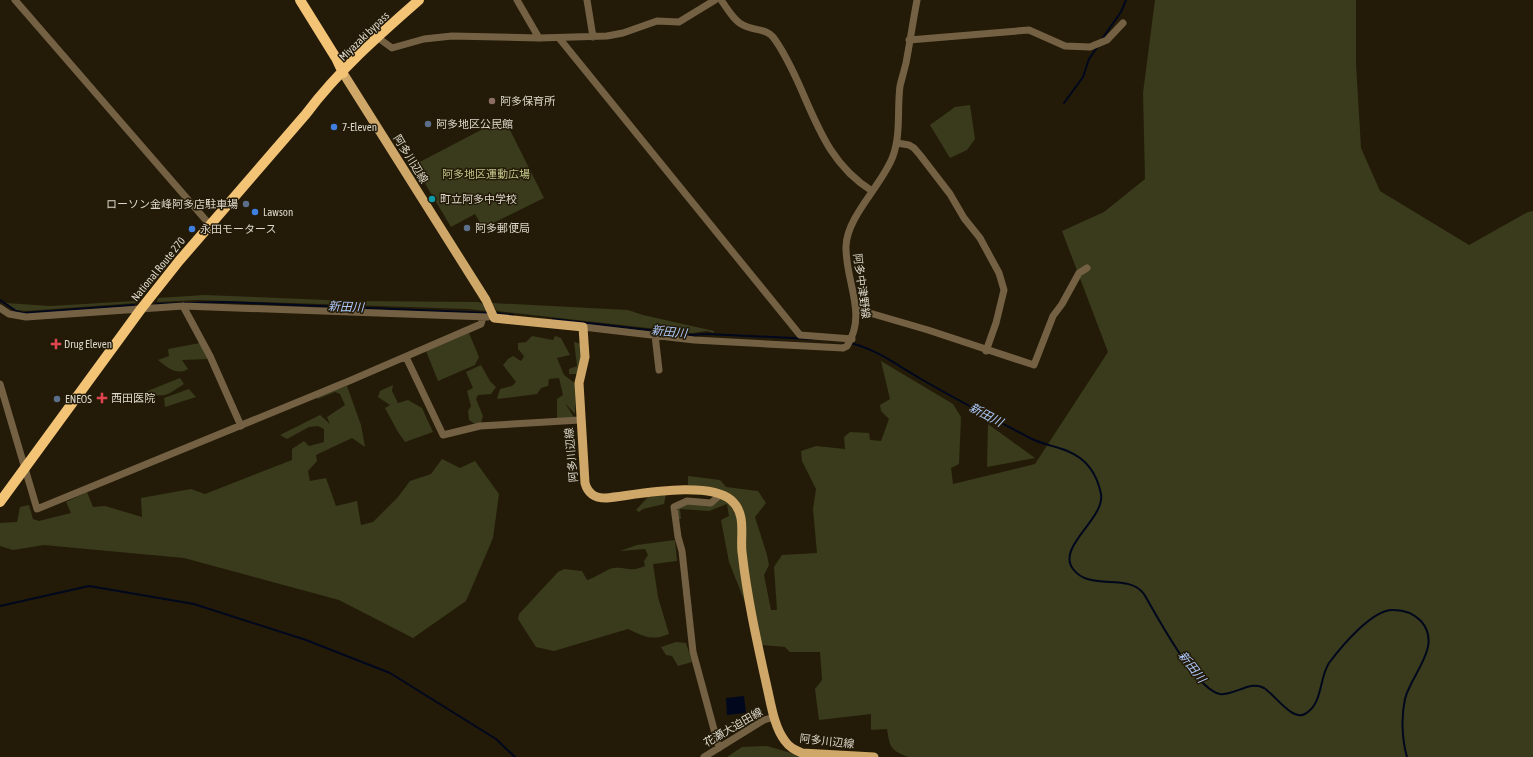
<svg xmlns="http://www.w3.org/2000/svg" width="1533" height="757" font-family="'Asap Condensed','Noto Sans JP',sans-serif">
<style>
.green{fill:#393b1c}
.water{fill:#01071d}
.lines{fill:none;stroke-linecap:round;stroke-linejoin:round}
.stream{stroke:#01071d;stroke-width:2}
.minor{stroke:#746144;stroke-width:7}
.major{stroke:#cfa768;stroke-width:9}
.highway{stroke:#f3c376;stroke-width:10}
.education-dot{fill:#8d6e63;stroke:#231b08;stroke-width:1.5}
.service-dot{fill:#5c6f8a;stroke:#231b08;stroke-width:1.5}
.shop-dot{fill:#3f7fe0;stroke:#231b08;stroke-width:1.5}
.culture-dot{fill:#0f9aa8;stroke:#231b08;stroke-width:1.5}
.health-dot{fill:#e0444e;stroke:#231b08;stroke-width:1.5}
.labels{text-anchor:middle;stroke-width:3;stroke-linejoin:round;paint-order:stroke}
.street-label{font-size:11px;fill:#dcd7cb;stroke:#231b08}
.poi-label{font-size:11px;fill:#dcd7cb;stroke:#231b08;text-anchor:start}
.park-label{font-size:11px;fill:#c0c488;stroke:#231b08}
.water-label{font-size:12px;font-style:italic;fill:#adc9fd;stroke:#231b08}
</style>
<rect width="100%" height="100%" fill="#231b08"/>
<path class="green" d="M1155,0H1356V64L1361,148L1380,191L1469,245L1528,212L1533,211V757H908C890,750 890,747 887,729L871,730V714L819,720L815,689L822,680L820,652H790L785,647L762,645L729,562L721,520L729,516L727,504L709,511L680,509L681,519H678L677,507C687,501 700,505 712,506L722,498L721,491L688,485V476L720,480L726,487L758,491L766,503L755,517L767,555L769,565L764,575L771,610H777L774,567L782,555L817,553L813,509L816,489L802,461L801,451L816,446L845,449L844,437L850,432L869,433L870,440L881,441L889,419L881,411L880,405L890,399L881,361L953,404L961,417L959,464L951,468L953,484L1035,464L1108,352L1062,231L1104,212L1145,179L1143,93Z
M970,105L975,139L967,150L950,158L930,125L955,107Z
M504,118L544,198L483,228L475,214L451,227L414,165Z
M204,295L351,301L479,302L485,305L487,311L467,309L198,300L157,302L158,298Z
M135,301L136,303L26,311L16,310L6,303L50,306Z
M492,303L628,310L643,315L714,331V333L707,331L692,333L497,311Z
M469,333L479,357L475,365L438,381L426,351Z
M532,336L553,340L555,336L561,338L570,355L557,358L564,375L576,384L575,414L565,403L575,419H557V399L563,395L559,378L549,379L548,386L541,388L537,394L497,399L500,389L512,386L516,382L503,365L508,359L513,356L521,361L524,356L518,349V343L526,342Z
M574,342L582,344L583,358L577,374H569V369L577,366Z
M200,343L209,359L182,360L188,369C176,376 167,367 158,360L169,356L168,349Z
M481,365L490,381L496,387L491,394L478,395L476,399L483,416L481,423L475,424L469,420L468,411L471,406L467,391L473,388L466,372Z
M180,378L184,384C167,395 165,399 145,392Z
M393,385L392,391L398,403L408,400L422,408L433,432L405,442L398,432L385,408L390,405L378,397L380,391Z
M347,386L361,425L365,447L352,438L316,455L317,461L308,471L310,481L326,478L336,506L357,501L361,525L373,522L398,497L410,481L431,474L442,459L460,468L475,461L499,494L493,538L466,601L413,638L339,600L184,558L44,545L13,550L0,546V523L17,522L20,507L29,505L33,519L39,521L71,513L66,502L87,492L93,507L105,506L142,517L141,498L191,489L205,494L292,460V449L304,441L309,446L324,442V429L318,426L309,427L287,439L280,435L320,415L330,424L327,417L345,405L340,394L335,392L318,399L316,397Z
M189,389L196,397L165,407L164,398Z
M988,424L1035,458L987,467Z
M666,494L664,504L643,509L639,512L636,510L648,497Z
M675,540L677,561L653,564L658,597L669,634C652,641 645,637 628,629L554,651L536,647L518,619L519,614L558,572L564,569L582,571L587,580C595,578 607,569 613,568C626,566 629,573 645,566L644,561L648,555L645,549L620,551L637,545Z
M676,642L686,643L692,662L678,666L672,656L666,655L661,647Z
M767,746L805,757H727L742,747Z"/>
<path class="water" d="M744,696L746,713L727,715L726,698Z"/>
<g class="lines">
<path class="stream" d="M1102,39L1121,12L1126,0
M1064,103L1083,77L1089,59L1098,46
M0,300L16,311L23,313L134,305
M156,304L223,302L489,313
M495,313L513,315
M553,319L692,335L707,334L813,339
M851,343C878,350 898,366 921,379C957,400 994,419 1030,438C1047,447 1064,446 1080,458C1092,467 1098,479 1101,494C1105,519 1056,547 1073,569C1090,592 1128,572 1144,594C1157,616 1196,690 1220,694C1235,696 1249,680 1264,688C1275,695 1292,721 1305,714C1323,704 1319,678 1329,663C1341,647 1373,608 1394,610C1404,610 1414,614 1421,621C1443,646 1411,674 1405,699C1401,717 1402,740 1407,757
M0,606L89,586L194,604L306,640L390,673L496,739L515,757"/>
<path class="minor" d="M15,0L210,225
M517,0L539,38
M587,0L593,37
M721,0C727,8 734,21 743,25C753,31 766,28 773,37C783,50 790,65 797,80C817,124 829,164 872,191
M377,37L392,48L424,39L452,36L539,38L607,36L623,33L657,21L679,22L715,0
M559,38L800,335L852,339
M909,40L1029,30L1065,46L1090,47L1107,40L1123,23
M897,143L909,145L914,148L920,155L950,194L964,218L980,238L999,273L1004,290L996,323L986,351
M183,306L210,356L241,426
M0,308L9,314L26,317L183,306L487,317
M856,309L928,330L1034,365L1053,316L1062,304L1079,273L1087,268
M583,327L694,340L843,348L847,346C868,314 845,281 846,246C847,216 883,184 893,156C901,134 897,109 900,86C902,78 904,71 906,63C910,42 913,21 917,0
M655,335L659,370
M406,357L443,435L480,426L580,420
M0,384L37,509L349,381L481,324L483,317
M719,748L693,652L682,551L678,537L674,507L687,501L711,503L721,494
M704,757L764,720L774,717"/>
<path class="major" d="M343,73L486,300L494,318L583,327L585,357L579,383L585,483C588,494 595,498 606,498C636,495 707,480 731,500C747,514 740,535 742,552C747,597 757,642 767,687C771,704 774,727 785,741C790,748 795,750 802,753L874,757"/>
<path class="highway" d="M300,0L336,58L343,73
M0,502L141,309L179,261L306,114C338,71 379,35 419,0"/>
</g>
<circle class="education-dot" cx="492" cy="101" r="4"/>
<g class="service-dot">
<circle cx="428" cy="124" r="4"/>
<circle cx="246" cy="204" r="4"/>
<circle cx="467" cy="228" r="4"/>
<circle cx="57" cy="399" r="4"/>
</g>
<g class="shop-dot">
<circle cx="334" cy="127" r="4"/>
<circle cx="255" cy="212" r="4"/>
<circle cx="192" cy="229" r="4"/>
</g>
<circle class="culture-dot" cx="432" cy="199" r="4"/>
<g class="health-dot">
<path d="M54 338h4v4h4v4h-4v4h-4v-4h-4v-4h4z"/>
<path d="M100 392h4v4h4v4h-4v4h-4v-4h-4v-4h4z"/>
</g>
<g class="labels">
<g class="street-label">
<text transform="translate(364 36) rotate(-44)" y="4">Miyazaki bypass</text>
<text transform="translate(411 159) rotate(58)" y="4">阿多川辺線</text>
<text transform="translate(158 269) rotate(-51)" y="4">National Route 270</text>
<text transform="translate(862 286) rotate(82)" y="4">阿多中津野線</text>
<text transform="translate(571 455) rotate(-95)" y="4">阿多川辺線</text>
<text transform="translate(733 727) rotate(-30)" y="4">花瀬大迫田線</text>
<text transform="translate(827 741) rotate(6)" y="4">阿多川辺線</text>
</g>
<g class="poi-label">
<text x="500" y="105">阿多保育所</text>
<text x="436" y="128">阿多地区公民館</text>
<text x="342" y="131">7-Eleven</text>
<text x="440" y="203">町立阿多中学校</text>
<text x="238" y="208" text-anchor="end">ローソン金峰阿多店駐車場</text>
<text x="263" y="216">Lawson</text>
<text x="475" y="232">阿多郵便局</text>
<text x="200" y="233">永田モータース</text>
<text x="64" y="348">Drug Eleven</text>
<text x="111" y="402">西田医院</text>
<text x="65" y="403">ENEOS</text>
</g>
<g class="park-label">
<text x="486" y="178">阿多地区運動広場</text>
</g>
<g class="water-label">
<text transform="translate(346 307) rotate(2)" y="4">新田川</text>
<text transform="translate(669 332) rotate(6)" y="4">新田川</text>
<text transform="translate(986 415) rotate(28)" y="4">新田川</text>
<text transform="translate(1192 667) rotate(52)" y="4">新田川</text>
</g>
</g>
</svg>
